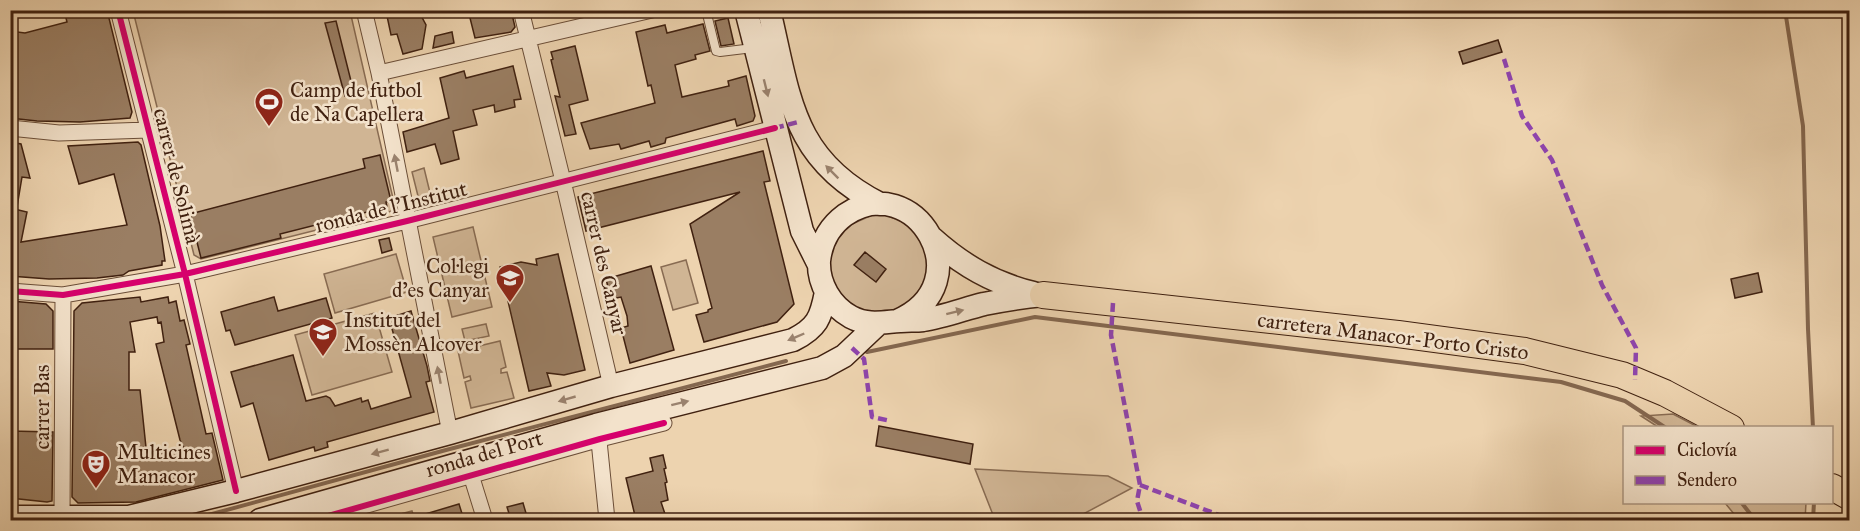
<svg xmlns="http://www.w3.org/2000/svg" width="1860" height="531" font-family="'IM FELL Great Primer',serif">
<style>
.green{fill:#d0b594;stroke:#886b52;stroke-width:1.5}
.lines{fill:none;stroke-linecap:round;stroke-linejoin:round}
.stream{stroke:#84674f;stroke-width:4}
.building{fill:#9a7e63;stroke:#402110;stroke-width:1.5;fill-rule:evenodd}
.service-casing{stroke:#6b4e38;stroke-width:10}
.minor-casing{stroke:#6b4e38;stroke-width:17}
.secondary-casing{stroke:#402110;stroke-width:25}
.primary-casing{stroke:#402110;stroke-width:28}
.service{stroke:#f3e2cb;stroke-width:8}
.minor{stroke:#f3e2cb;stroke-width:15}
.secondary{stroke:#f3e2cb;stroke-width:22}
.primary{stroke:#edd3af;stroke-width:26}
.quiet{stroke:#8e44ad;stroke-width:4.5;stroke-dasharray:9 4.5;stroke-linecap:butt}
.cycleway-casing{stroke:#f3e2cb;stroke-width:10}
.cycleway{stroke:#d6006c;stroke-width:6}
.oneway{fill:#9a826e}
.labels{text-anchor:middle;stroke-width:5;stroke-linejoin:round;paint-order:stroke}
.poi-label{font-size:21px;fill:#402110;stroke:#f3e2cb;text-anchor:start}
.street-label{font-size:21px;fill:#402110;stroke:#f3e2cb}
</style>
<rect width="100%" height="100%" fill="#edd3af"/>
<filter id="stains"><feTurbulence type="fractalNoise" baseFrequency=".00333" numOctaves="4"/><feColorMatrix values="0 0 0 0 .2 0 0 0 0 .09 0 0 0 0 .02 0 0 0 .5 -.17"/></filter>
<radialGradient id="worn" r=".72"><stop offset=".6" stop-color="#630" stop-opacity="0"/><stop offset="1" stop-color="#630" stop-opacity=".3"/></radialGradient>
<path class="green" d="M133,11H350L395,207L392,211L201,259L194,255Z
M424,168L432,201L420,204L412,172Z
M879,212L914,227L930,259L921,294L894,314L860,311L836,291L828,264L833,241L843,228Z
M473,227L492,307L452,317L433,237Z
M396,254L407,292L335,313L324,274Z
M686,260L698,303L673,310L661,267Z
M375,313L392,372L312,395L295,335Z
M486,324L489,336L465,341L462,329Z
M500,341L506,367L501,369V373L507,372L514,398L471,408L465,382L471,380L470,376L464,378L458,351Z
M1673,414L1698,427H1658L1641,416Z
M975,469L1108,476L1132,488L1072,520H995Z
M1725,503H1806L1805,520H1739Z
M412,511L415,520H378Z"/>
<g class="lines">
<path class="stream" d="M1785,10L1803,126L1808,329L1813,428
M867,352L1035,317L1561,382L1625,401L1666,428
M1741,502L1755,520
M190,520L446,450L786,361
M1813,520L1814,502"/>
</g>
<path class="building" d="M64,10H107L132,112L130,118L80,122L37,121L10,118V31L25,33L67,22Z
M411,10H418L426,25L422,49L403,54L397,34L391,35L387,16Z
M468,10H511L515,27L511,32L475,38Z
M728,18L734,44L721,46L715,21Z
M336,21L354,93L345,96L325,23Z
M703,24L710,51L695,55L696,59L675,65L682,97L729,86L728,81L746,76L755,116L753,121L737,126L735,119L666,138L665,143L651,147L649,141L621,149L619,144L590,149L581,123L655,103L651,85L648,86L636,32L665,25L667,33Z
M452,32L454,43L433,48L435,36Z
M1498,40L1502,52L1463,64L1459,52Z
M575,46L588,100L569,105L576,134L565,136L555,96L560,97L551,60L553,59L551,52Z
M513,66L521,99L514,100L515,107L495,112L494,105L473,110L477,125L453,131L459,159L441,164L435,144L407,152L403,132L449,118L440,78L464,71L466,78Z
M10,142L21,144L30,178L22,177L17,207H10Z
M138,142L141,145L160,226L165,261H162V265L129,271L123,275L97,278L49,279L10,276V208L27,212L21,242L127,225L114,174L79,184L68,146Z
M763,151L770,181L764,182L794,304L777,322L704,342L696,315L708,312V310L712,308L690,224L740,192L586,231L578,197Z
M380,155L391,201L386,202L387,207L280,234L281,238L201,258L190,214L365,168L363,159Z
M389,238L392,250L382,253L379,240Z
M865,252L886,269L876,282L854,265Z
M558,254L585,370L564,375L547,373L551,386L529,391L500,267L521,262L537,265L536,259Z
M651,266L674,350L630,363L621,328L628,326L627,316L621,297L611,299L606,279Z
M1758,273L1762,292L1735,298L1731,279Z
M140,297L141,302L168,297L169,303L176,301L180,321L184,320L190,344L186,345L206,434L212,433L223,480L136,502L78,503L72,497L74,311L82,303ZM157,317L158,323L161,322L164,342L156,344L180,440L184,448L147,457L140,390H129V352H135L130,322Z
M274,297L278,311L326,298L332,318L235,345L230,330L226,331L221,312Z
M10,301L46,304L53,311V349H10Z
M411,311L427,366L430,381L426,382L434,412L327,442L328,447L315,451L314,447L269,460L253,403L241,407L231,372L293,355L306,401L326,396L330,398L335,406L361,398L362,402L368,400L371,409L411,397L389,318Z
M879,426L973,444L970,464L876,446Z
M10,431L53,432L52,501L47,502L10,498Z
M663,455L666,468L664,469L667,482L665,483L668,500L661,502L667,520H636L626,478L653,471L650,458Z
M523,503L528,520H511L507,507Z
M459,504L464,520H413L412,518Z"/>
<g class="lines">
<g class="service-casing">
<path id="service" d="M706,10L716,51L720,52L753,48"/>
</g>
<g class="minor-casing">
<path id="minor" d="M118,10L185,274L236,491
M364,10L379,73L450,433
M521,10L563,181L611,386
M379,73L652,10
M10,128L59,133L148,130
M10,291L63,295L185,274L407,221L775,128
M598,431L607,520
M471,475L485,520
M62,518L63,295
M314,520L600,439L664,423"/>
</g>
<g class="secondary-casing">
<path id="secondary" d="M746,10L802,231L819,265
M769,10C790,97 791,159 880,204
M932,238C962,265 993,283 1033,293
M897,321C985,283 914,167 845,215C830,226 821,242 819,261C818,284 831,306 851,317C868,326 883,322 900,321C908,320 915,321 923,320C943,317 964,309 984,304C1004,300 1023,297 1043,295
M10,517H129L236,491L450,433L611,386L793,340C817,328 821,318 826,292
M260,520L596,425L822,368L844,356L879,323"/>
</g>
<g class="primary-casing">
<path id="primary" d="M1043,295L1398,334L1525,351L1622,375L1665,393L1731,428
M1832,487L1850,497"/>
</g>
<use href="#service" class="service"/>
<use href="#minor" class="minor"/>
<use href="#secondary" class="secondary"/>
<use href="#primary" class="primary"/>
<path class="quiet" d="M1504,59L1522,116L1552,160L1602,285L1636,348L1635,380
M775,128L798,122
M1113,303L1111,335L1140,485L1137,501L1143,520
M852,348L864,359L872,417L891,421
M1140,485L1232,520"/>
<g class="cycleway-casing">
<path id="cycleway" d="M118,10L185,274L236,491
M10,291L63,295L185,274L407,221L775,128
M314,520L600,439L664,423"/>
</g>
<use href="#cycleway" class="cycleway"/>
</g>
<defs><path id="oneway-solid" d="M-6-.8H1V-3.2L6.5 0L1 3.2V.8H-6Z" transform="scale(1.5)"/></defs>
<g class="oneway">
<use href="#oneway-solid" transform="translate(766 88) rotate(76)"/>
<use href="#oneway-solid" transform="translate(396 163) rotate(-101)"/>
<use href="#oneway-solid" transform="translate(832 172) rotate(-135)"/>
<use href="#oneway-solid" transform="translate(955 312) rotate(-14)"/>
<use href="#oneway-solid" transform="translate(796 337) rotate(157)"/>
<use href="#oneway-solid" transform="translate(439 375) rotate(-101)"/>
<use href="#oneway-solid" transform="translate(567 399) rotate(164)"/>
<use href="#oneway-solid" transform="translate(680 403) rotate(-14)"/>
<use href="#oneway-solid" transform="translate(380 452) rotate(165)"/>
</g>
<defs>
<g id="stadium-pin" transform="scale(1.5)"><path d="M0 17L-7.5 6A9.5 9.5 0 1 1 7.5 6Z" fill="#8f2418" stroke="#f3e2cb"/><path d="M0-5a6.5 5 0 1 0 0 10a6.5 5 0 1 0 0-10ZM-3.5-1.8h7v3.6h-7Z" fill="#fff"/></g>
<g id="school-pin" transform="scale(1.5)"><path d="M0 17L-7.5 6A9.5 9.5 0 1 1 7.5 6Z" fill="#8f2418" stroke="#f3e2cb"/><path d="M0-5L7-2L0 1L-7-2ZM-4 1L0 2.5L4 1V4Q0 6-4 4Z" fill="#fff"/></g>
<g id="theatre-pin" transform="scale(1.5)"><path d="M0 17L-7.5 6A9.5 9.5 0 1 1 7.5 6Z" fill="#8f2418" stroke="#f3e2cb"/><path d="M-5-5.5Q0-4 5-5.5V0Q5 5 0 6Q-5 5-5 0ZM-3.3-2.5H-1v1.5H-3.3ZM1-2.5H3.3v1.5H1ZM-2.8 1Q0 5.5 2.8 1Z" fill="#fff"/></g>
</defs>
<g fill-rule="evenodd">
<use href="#stadium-pin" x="269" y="102"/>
<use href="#school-pin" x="510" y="278"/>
<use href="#school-pin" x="323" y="332"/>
<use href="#theatre-pin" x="96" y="464"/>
</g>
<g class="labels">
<g class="poi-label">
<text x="290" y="97">Camp de futbol<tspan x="290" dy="24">de Na Capellera</tspan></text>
<text x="489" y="273" text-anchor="end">Col·legi<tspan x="489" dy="24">d'es Canyar</tspan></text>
<text x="344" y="327">Institut del<tspan x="344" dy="24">Mossèn Alcover</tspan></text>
<text x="117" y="459">Multicines<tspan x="117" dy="24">Manacor</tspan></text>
</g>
<g class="street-label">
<text transform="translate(177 176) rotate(76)" y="7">carrer de Solimà</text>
<text transform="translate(391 207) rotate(-14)" y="7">ronda de l'Institut</text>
<text transform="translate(604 263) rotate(77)" y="7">carrer des Canyar</text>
<text transform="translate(1393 336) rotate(7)" y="7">carretera Manacor-Porto Cristo</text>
<text transform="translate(42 407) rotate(-90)" y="7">carrer Bas</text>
<text transform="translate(484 454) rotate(-16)" y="7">ronda del Port</text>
</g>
</g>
<rect width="1860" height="531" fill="none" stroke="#edd3af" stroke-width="36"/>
<rect x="12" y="12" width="1836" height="507" fill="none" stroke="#402110" stroke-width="3"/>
<rect x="18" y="18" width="1824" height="495" fill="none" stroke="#402110" stroke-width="1.5"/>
<rect x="1623" y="426" width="210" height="78" fill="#f3e2cb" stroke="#ab9580" stroke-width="1.5"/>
<rect x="1635" y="446" width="30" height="9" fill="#d6006c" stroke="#ab9580" stroke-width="1.5"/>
<text x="1677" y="456" font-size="18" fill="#402110">Ciclovía</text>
<rect x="1635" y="476" width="30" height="9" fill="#8e44ad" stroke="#ab9580" stroke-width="1.5"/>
<text x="1677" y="486" font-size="18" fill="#402110">Sendero</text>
<rect width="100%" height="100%" filter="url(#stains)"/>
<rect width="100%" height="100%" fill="url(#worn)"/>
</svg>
